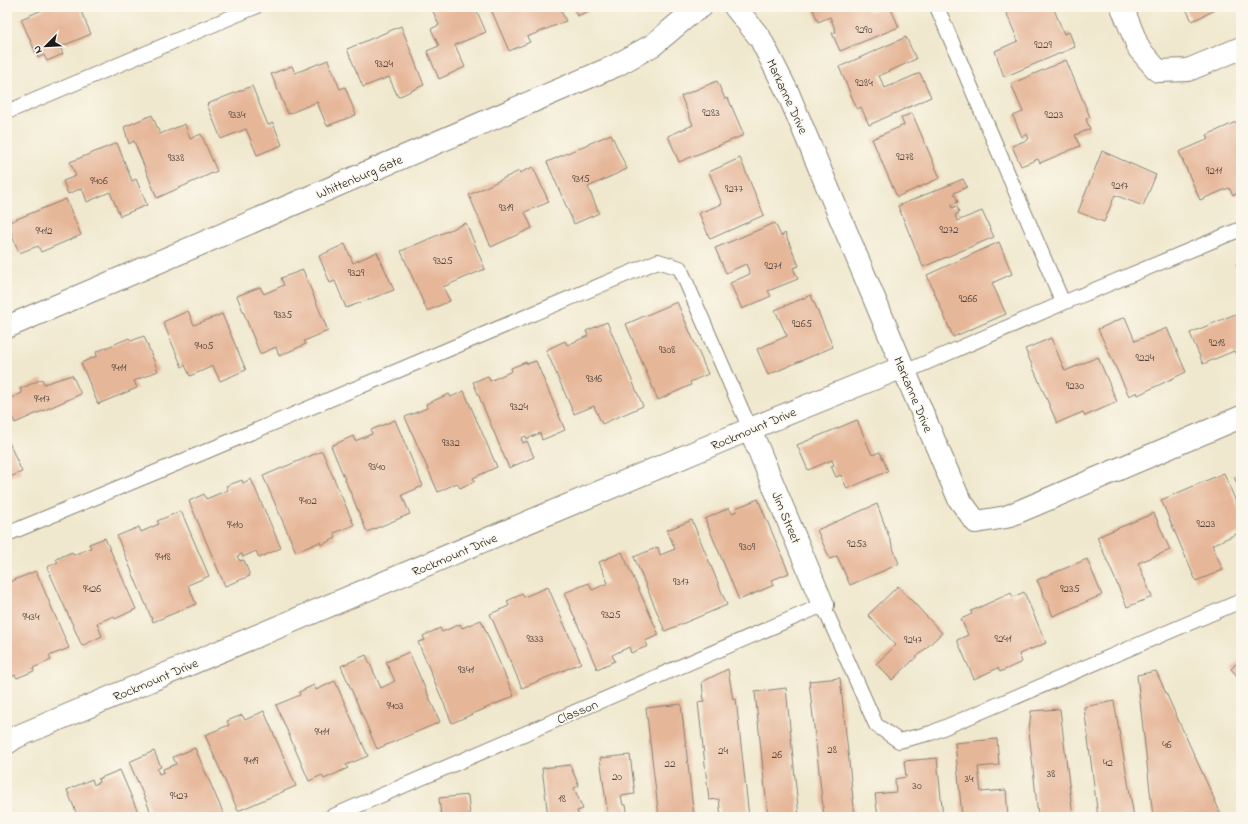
<svg xmlns="http://www.w3.org/2000/svg" width="1248" height="824" font-family="'Indie Flower',sans-serif">
<style>
.building{fill:#e6b698}
.lines{fill:none;stroke-linecap:round;stroke-linejoin:round}
.lane-casing{stroke:#868275;stroke-width:16}
.street-casing{stroke:#868275;stroke-width:24}
.lane{stroke:#fff;stroke-width:14}
.street{stroke:#fff;stroke-width:22}
.labels{text-anchor:middle;stroke-width:3;stroke-linejoin:round;paint-order:stroke}
.number-label{font-size:11px;fill:#4e423b}
.street-label{font-size:13px;fill:#1c1c1c;stroke:#fbf7ec}
</style>
<rect width="100%" height="100%" fill="#fbf7ec"/>
<filter id="ink" filterUnits="userSpaceOnUse"><feTurbulence type="fractalNoise" baseFrequency=".025" numOctaves="2"/><feDisplacementMap in="SourceGraphic" scale="8" xChannelSelector="R" yChannelSelector="G"/><feConvolveMatrix kernelMatrix="1 2 1 2 8 2 1 2 1" color-interpolation-filters="sRGB"/></filter>
<filter id="wash" filterUnits="userSpaceOnUse"><feTurbulence type="fractalNoise" baseFrequency=".012" numOctaves="4" result="noise"/><feDisplacementMap in="SourceGraphic" scale="16" xChannelSelector="R" yChannelSelector="G"/><feGaussianBlur stdDeviation="0.9" result="paint"/><feColorMatrix in="noise" values="0 0 0 0 0 0 0 0 0 0 0 0 0 0 0 0 0 1.4 0 .05"/><feComposite in="paint" operator="in"/></filter>
<g filter="url(#wash)">
<rect width="100%" height="100%" fill="#f0e8ce"/>
<g id="blocks">
<path class="building" d="M47,7H79L91,34L60,47L63,54L47,61L44,55L38,58L21,19L47,8Z
M431,7H475L486,32L455,45L465,67L439,79L427,51L439,46L431,29L439,25Z
M490,7H559L566,21L527,37L530,42L509,51Z
M573,7H598L577,16Z
M812,7H867L869,12L881,7H890L899,27L840,51L832,33L836,32L830,17L818,22Z
M1004,7H1053L1064,34L1069,32L1075,47L1004,77L995,51L1018,41Z
M1185,7H1222L1192,21Z
M401,26L424,85L398,97L389,77L363,87L347,49Z
M906,37L916,59L879,76L885,88L920,73L931,97L869,125L861,107L857,109L839,67Z
M328,60L340,89L345,87L356,115L327,126L317,102L288,114L271,74L292,66L295,73Z
M1066,60L1090,117L1086,119L1090,129L1075,135L1080,146L1040,163L1038,159L1021,166L1012,146L1029,139L1027,134L1022,137L1013,116L1023,112L1011,84Z
M717,81L725,99L728,98L744,135L679,162L668,136L693,125L681,96Z
M252,86L268,125L273,123L282,145L257,155L246,129L221,139L207,104Z
M912,113L940,178L897,197L872,139L904,125L901,118Z
M152,115L160,134L185,124L190,139L201,134L217,171L157,198L134,141L129,144L124,127Z
M1236,122L1241,133V192L1233,195L1229,188L1200,200L1179,152L1209,139L1207,135Z
M611,134L627,169L588,187L599,213L574,224L547,162Z
M117,143L132,181L136,179L147,205L120,216L110,192L87,202L82,188L68,194L63,181L76,176L70,162Z
M1102,151L1156,175L1143,206L1115,195L1104,222L1078,212Z
M740,158L764,215L710,239L699,213L722,204L709,172Z
M533,167L549,202L525,212L532,228L491,247L469,195L519,171L520,173Z
M963,179L967,187L954,193L958,202L951,205L952,208L957,206L959,213L955,215L957,221L982,211L994,237L923,267L898,206Z
M66,199L81,235L41,252L38,246L19,253L7,223Z
M466,223L485,269L443,287L450,301L427,311L401,251Z
M775,223L781,236L785,233L799,266L793,268L798,279L768,291L771,296L742,309L730,283L750,274L746,264L726,273L715,248Z
M999,242L1012,274L992,283L1006,314L953,337L927,275Z
M345,244L353,263L377,252L394,290L346,308L335,281L330,283L319,256Z
M1241,262V276L1236,264Z
M303,270L328,331L304,341L306,344L279,356L276,347L260,354L237,296L260,287L264,294L284,285L281,278Z
M811,295L833,347L768,375L757,349L787,336L775,310Z
M677,302L708,374L690,382L691,385L658,400L626,324Z
M188,311L194,325L222,314L246,370L220,381L213,366L190,376L185,365L182,367L163,322Z
M1240,312L1241,315V353L1236,355L1234,351L1203,364L1190,333Z
M1125,317L1135,341L1167,328L1186,372L1138,395L1137,392L1129,396L1098,329Z
M607,322L643,406L602,424L594,406L574,414L546,350L565,341L567,345L588,336L586,331Z
M144,336L158,371L134,381L137,388L98,404L81,363L97,356L96,352L129,338L131,341Z
M1051,338L1065,371L1098,357L1117,402L1085,416L1083,412L1057,423L1025,349Z
M536,361L565,430L542,440L540,433L527,439L526,436L521,438L523,443L527,441L534,457L509,468L473,382L488,376L490,381L512,371L511,368L526,362L527,364Z
M72,375L81,394L15,423L7,405V400L22,393L20,389L42,379L44,384Z
M464,391L497,467L473,478L475,481L460,488L457,483L438,492L405,417L427,408L426,404L449,394L451,397Z
M395,420L423,486L402,495L410,514L367,532L331,446L353,436L355,441L372,434L371,430Z
M857,420L872,455L880,452L888,471L847,489L841,475L836,477L831,466L834,465L832,460L808,470L797,445Z
M7,438L22,472L7,478Z
M322,451L354,525L334,533L336,538L321,545L320,542L296,552L263,476Z
M1224,473L1241,514V532L1212,545L1223,570L1196,581L1161,500Z
M1241,474V492L1234,477Z
M251,479L281,548L259,558L256,551L243,557L242,554L237,556L240,561L244,560L250,576L225,586L189,501L204,494L206,499L228,490L226,486L242,480L243,483Z
M758,499L789,573L772,580L774,585L739,600L705,519L729,508L732,513L737,511L736,508Z
M877,504L899,564L850,585L837,556L830,559L817,530Z
M181,511L209,576L188,585L196,604L153,622L117,536L139,527L141,532L159,524L157,521Z
M1154,513L1170,550L1138,563L1152,597L1127,607L1097,537Z
M692,520L727,605L665,631L634,557L658,547L660,555L675,549L667,530Z
M105,538L136,609L115,619L114,616L97,623L102,636L82,646L47,567L58,562L56,559L72,552L73,555L91,548L89,544Z
M622,552L659,635L645,641L648,646L631,653L629,647L612,655L615,661L597,669L564,593L589,583L592,590L608,583L599,562Z
M1087,559L1102,595L1053,616L1037,580Z
M36,571L69,648L49,656L51,660L33,668L34,671L17,678L15,675L9,678L7,674V583Z
M898,586L942,633L892,680L876,664L896,645L868,615Z
M548,587L581,663L522,688L490,614L509,606L507,601L522,594L524,597Z
M1024,592L1046,643L1019,654L1022,662L1000,672L998,668L974,679L957,640L968,635L961,619L972,614L971,611L1011,593L1013,597Z
M481,620L514,696L452,723L418,642L425,640L423,636L440,628L442,632L460,624L462,628Z
M409,652L440,722L377,749L341,666L366,655L381,688L395,681L386,662Z
M1241,659V680L1231,669Z
M728,669L733,700L736,699L749,817H721L719,799L709,800L698,702L704,701L702,682Z
M1156,671L1221,814L1179,817H1153L1137,675Z
M840,678L855,817H824L809,681Z
M335,681L368,756L346,765L348,768L324,779L322,775L309,781L276,705L300,695L299,692L314,685L316,690Z
M786,688L799,817H768L755,692Z
M1114,701L1134,817H1098L1084,707Z
M681,704L694,817H659L646,708Z
M1060,709L1073,817H1047L1038,815L1029,731L1031,711Z
M264,711L296,786L238,811L205,735L229,725L227,721L242,715L245,720Z
M997,739L999,765L978,767L981,792L1006,790L1008,817H962L955,743Z
M195,748L225,817H153L129,762L154,751L161,767L157,769L159,774L164,772L163,769L176,764L173,757Z
M630,755L635,794L621,796L623,805H626L628,817H608L600,758Z
M937,758L943,817H878L875,794L896,792L895,779L906,777L904,761Z
M570,765L579,786L574,788L583,809L577,811L579,817H548L542,768Z
M120,770L140,817H78L67,790L92,779L94,785L99,782L98,779Z
M468,795L470,817H441L439,798Z
M639,815V817H628V816Z"/>
</g>
</g>
<g filter="url(#ink)">
<use href="#blocks" fill-opacity="0" stroke="#868275" stroke-width="1"/>
<g class="lines">
<g class="lane-casing">
<path id="lane" d="M937,7L1063,303
M7,112L255,7
M905,372L1063,303L1241,229
M7,534L207,451L658,261L680,268L750,429
M331,817L823,605L876,725L899,741L931,733L1241,601"/>
</g>
<g class="street-casing">
<path id="street" d="M735,7L760,38L788,93L905,372L959,499L976,522L1006,517L1241,417
M1122,7L1139,49L1158,71L1188,70L1241,48
M7,327L615,66L653,45L691,13L701,7
M750,429L823,605
M7,743L16,737L750,429L903,367"/>
</g>
<use href="#lane" class="lane"/>
<use href="#street" class="street"/>
</g>
</g>
<g class="labels">
<g class="number-label">
<text x="864" y="33">9290</text>
<text x="1043" y="48">9229</text>
<text x="384" y="67">9324</text>
<text x="864" y="86">9284</text>
<text x="711" y="116">9283</text>
<text x="237" y="118">9334</text>
<text x="1054" y="118">9223</text>
<text x="905" y="160">9278</text>
<text x="176" y="161">9338</text>
<text x="1214" y="174">9211</text>
<text x="581" y="182">9315</text>
<text x="99" y="184">9406</text>
<text x="1120" y="189">9217</text>
<text x="734" y="192">9277</text>
<text x="506" y="211">9319</text>
<text x="949" y="233">9272</text>
<text x="44" y="234">9412</text>
<text x="443" y="264">9325</text>
<text x="773" y="269">9271</text>
<text x="356" y="276">9329</text>
<text x="968" y="302">9266</text>
<text x="283" y="318">9335</text>
<text x="802" y="327">9265</text>
<text x="1217" y="346">9218</text>
<text x="204" y="349">9405</text>
<text x="667" y="353">9308</text>
<text x="1145" y="361">9224</text>
<text x="119" y="371">9411</text>
<text x="594" y="382">9316</text>
<text x="1075" y="389">9230</text>
<text x="42" y="402">9417</text>
<text x="519" y="410">9324</text>
<text x="451" y="446">9332</text>
<text x="377" y="470">9340</text>
<text x="308" y="504">9402</text>
<text x="1206" y="527">9223</text>
<text x="235" y="528">9410</text>
<text x="857" y="547">9253</text>
<text x="747" y="550">9309</text>
<text x="163" y="560">9418</text>
<text x="681" y="585">9317</text>
<text x="92" y="592">9426</text>
<text x="1070" y="592">9235</text>
<text x="611" y="618">9325</text>
<text x="31" y="620">9434</text>
<text x="535" y="642">9333</text>
<text x="1003" y="642">9241</text>
<text x="913" y="643">9247</text>
<text x="466" y="673">9341</text>
<text x="395" y="709">9403</text>
<text x="322" y="735">9411</text>
<text x="1167" y="748">46</text>
<text x="832" y="753">28</text>
<text x="723" y="754">24</text>
<text x="777" y="758">26</text>
<text x="251" y="764">9419</text>
<text x="1108" y="766">42</text>
<text x="670" y="767">22</text>
<text x="1051" y="777">38</text>
<text x="617" y="780">20</text>
<text x="969" y="782">34</text>
<text x="917" y="789">30</text>
<text x="179" y="799">9427</text>
<text x="562" y="802">18</text>
</g>
<g class="street-label">
<text transform="translate(788 96) rotate(65)" y="5">Markanne Drive</text>
<text transform="translate(359 176) rotate(-23)" y="5">Whittenburg Gate</text>
<text transform="translate(914 394) rotate(67)" y="5">Markanne Drive</text>
<text transform="translate(753 428) rotate(-23)" y="5">Rockmount Drive</text>
<text transform="translate(787 517) rotate(67)" y="5">Jim Street</text>
<text transform="translate(454 554) rotate(-23)" y="5">Rockmount Drive</text>
<text transform="translate(155 679) rotate(-23)" y="5">Rockmount Drive</text>
<text transform="translate(577 711) rotate(-23)" y="5">Classon</text>
</g>
</g>
<rect width="1248" height="824" fill="none" stroke="#fbf7ec" stroke-width="24"/>
<g transform="translate(46 46) rotate(246)" stroke="#fbf7ec" stroke-width="3" paint-order="stroke">
<path d="M0-3L7 15L0 10L-7 15Z" fill="#1c1c1c"/>
<text y="-6" font-size="11" font-weight="bold" text-anchor="middle" fill="#1c1c1c">N</text>
</g>
</svg>
